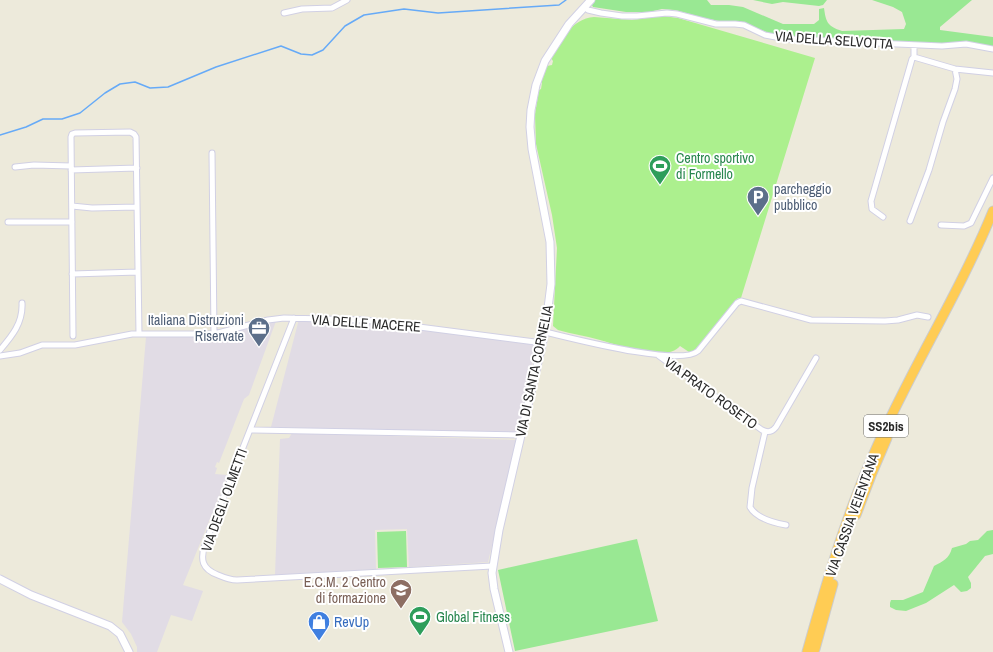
<svg xmlns="http://www.w3.org/2000/svg" width="993" height="652" font-family="'Archivo Narrow',sans-serif">
<style>
.industrial{fill:#e1dce5}
.green{fill:#99e893}
.pitch{fill:#acf08e}
.lines{fill:none;stroke-linecap:round;stroke-linejoin:round}
.stream{stroke:#66aaf7;stroke-width:1.5}
.street-casing{stroke:#d1d0e4;stroke-width:7}
.secondary-casing{stroke:#d1d0e4;stroke-width:9}
.highway-casing{stroke:#ccc;stroke-width:11}
.street{stroke:#fff;stroke-width:5}
.secondary{stroke:#fff;stroke-width:7}
.highway{stroke:#ffcc54;stroke-width:9}
.labels{text-anchor:middle;stroke-width:4;stroke-linejoin:round;paint-order:stroke}
.shield{fill:#fff;stroke:#6a6a6a;stroke-width:1}
.shield-label{font-size:13px;font-weight:bold;fill:#2a2a2a}
.street-label{font-size:14px;fill:#2a2a2a;stroke:#fff}
.leisure-label{font-size:14px;fill:#27864d;stroke:#fff;text-anchor:start}
.service-label{font-size:14px;fill:#4e5e75;stroke:#fff;text-anchor:start}
.education-label{font-size:14px;fill:#785e54;stroke:#fff;text-anchor:end}
.shop-label{font-size:14px;fill:#366cbe;stroke:#fff;text-anchor:start}
</style>
<rect width="100%" height="100%" fill="#edeadb"/>
<path class="industrial" d="M299,319L358,321L536,345L518,432H477L271,427Z
M276,321L249,395L244,399L219,463L217,462L215,467L217,468L215,474L228,475L183,585L203,591L192,621L171,615L157,652H137V647L131,634L122,622L146,337L150,335L212,336Z
M292,433L517,440L488,562L409,567L407,529L375,530L376,569L275,575L280,439L289,438Z"/>
<path class="green" d="M595,0H707L711,5H729L743,7L783,24H814L819,20V9L824,8C826,22 827,26 842,31L904,29L906,24L902,12L893,7L872,0H972L940,27V30L993,37V47L953,43L932,44L778,37L740,21H719L704,18L675,10L662,9L649,12H626L593,7L591,3Z
M753,0H827L823,5L819,6L783,2L772,4Z
M993,530V554L985,556L968,577L971,583V588L967,591L961,592L954,585L926,603L906,611L896,610L890,607V603L891,600H903L923,592L934,566C943,561 949,559 952,548L966,544L970,541L978,540L987,531Z
M406,531L407,567L378,568L377,532Z
M637,539L658,621L515,651L498,570Z"/>
<path class="pitch" d="M662,16L678,18L815,58L741,298H738L692,354L680,346C667,363 618,345 600,340C586,336 572,334 558,330L553,326L557,248L552,215L536,144L535,114L539,90L541,89L542,83L541,82L547,66L552,65L553,61L550,57C562,40 571,19 594,17L632,20Z"/>
<g class="lines">
<path class="stream" d="M0,135L26,127L43,119H62L80,113L105,93L120,84L135,82L150,88L168,87L216,67L281,46L301,54L312,55L323,50L345,26L364,15L404,9L438,13L559,5L566,0"/>
<g class="street-casing">
<path id="street" d="M584,7L588,10L601,13L622,16H637L667,13L677,14L716,24H735L744,25L765,35L786,39L942,46L966,44L993,49
M284,13L302,9L332,8L347,0
M914,57L955,69L993,73
M212,153L214,334
M15,167L34,165L71,166
M71,170L137,168
M72,206L92,208L137,207
M883,217L872,209L871,201L912,59L914,57V45
M910,221L929,170L943,122L955,89L957,79L955,69
M8,222H72
M941,225L964,226L971,223L993,178
M72,274L138,272
M294,318L205,544C200,560 202,569 218,575C225,578 230,580 237,580L492,566
M545,332C571,338 680,367 698,351L737,303L741,301L811,320L885,321L898,320L917,315L928,317
M73,336L71,137L72,134L75,133L130,132L134,134L136,137L139,334
M0,350C12,336 23,323 22,303
M0,356L20,353L42,345H75L132,334H214L268,320L284,318L365,320L543,343
M659,356L762,430C768,433 772,432 776,427L816,358
M250,430L521,435
M765,432L752,488L750,507C756,518 775,523 786,525"/>
</g>
<g class="secondary-casing">
<path id="secondary" d="M0,579L31,595L110,626L120,634L129,652
M509,652L494,589L492,573L499,530L545,332L551,284L550,242L532,149L530,127L531,110L536,85L545,61L569,24L591,0"/>
</g>
<g class="highway-casing">
<path id="highway" d="M856,515L872,473L887,438
M815,649L833,584
M807,652C826,584 846,515 875,451C911,369 959,294 993,211"/>
</g>
<use href="#street" class="street"/>
<use href="#secondary" class="secondary"/>
<use href="#highway" class="highway"/>
</g>
<defs>
<g id="stadium-pin" transform="scale(1.15)"><path d="M0 17L-7.5 6A9.5 9.5 0 1 1 7.5 6Z" fill="#2e9e5b" stroke="#fff"/><path d="M0-5a6.5 5 0 1 0 0 10a6.5 5 0 1 0 0-10ZM-3.5-1.8h7v3.6h-7Z" fill="#fff"/></g>
<g id="parking-pin" transform="scale(1.15)"><path d="M0 17L-7.5 6A9.5 9.5 0 1 1 7.5 6Z" fill="#5c6f8a" stroke="#fff"/><path d="M-3.5-5.5H1a3.5 3.5 0 0 1 0 7H-1V5.5H-3.5ZM-1-3.4V-.6H.8a1.4 1.4 0 0 0 0-2.8Z" fill="#fff"/></g>
<g id="office-pin" transform="scale(1.15)"><path d="M0 17L-7.5 6A9.5 9.5 0 1 1 7.5 6Z" fill="#5c6f8a" stroke="#fff"/><path d="M-6-3h4V-5.5h4V-3h4V5H-6ZM-1-4.5V-3h2v-1.5ZM-6 0V1H6V0Z" fill="#fff"/></g>
<g id="school-pin" transform="scale(1.15)"><path d="M0 17L-7.5 6A9.5 9.5 0 1 1 7.5 6Z" fill="#8d6e63" stroke="#fff"/><path d="M0-5L7-2L0 1L-7-2ZM-4 1L0 2.5L4 1V4Q0 6-4 4Z" fill="#fff"/></g>
<g id="shop-pin" transform="scale(1.15)"><path d="M0 17L-7.5 6A9.5 9.5 0 1 1 7.5 6Z" fill="#3f7fe0" stroke="#fff"/><path d="M-5-2.5h2.3a2.7 3.5 0 0 1 5.4 0H5L5.5 6h-11ZM-1.5-2.5h3a1.5 2.3 0 0 0-3 0Z" fill="#fff"/></g>
</defs>
<g fill-rule="evenodd">
<use href="#stadium-pin" x="660" y="166"/>
<use href="#parking-pin" x="758" y="197"/>
<use href="#office-pin" x="259" y="328"/>
<use href="#school-pin" x="401" y="590"/>
<use href="#stadium-pin" x="420" y="617"/>
<use href="#shop-pin" x="319" y="622"/>
</g>
<g class="labels">
<rect class="shield" x="864" y="415" width="44" height="22" rx="3"/>
<g class="shield-label">
<text x="886" y="431">SS2bis</text>
</g>
<g class="street-label">
<text transform="translate(834 40) rotate(4)" y="5">VIA DELLA SELVOTTA</text>
<text transform="translate(366 323) rotate(4)" y="5">VIA DELLE MACERE</text>
<text transform="translate(534 371) rotate(-78)" y="5">VIA DI SANTA CORNELIA</text>
<text transform="translate(711 393) rotate(36)" y="5">VIA PRATO ROSETO</text>
<text transform="translate(224 500) rotate(-70)" y="5">VIA DEGLI OLMETTI</text>
<text transform="translate(852 515) rotate(-70)" y="5">VIA CASSIA VEIENTANA</text>
</g>
<g class="leisure-label">
<text x="676" y="163">Centro sportivo<tspan x="676" dy="16">di Formello</tspan></text>
<text x="436" y="622">Global Fitness</text>
</g>
<g class="service-label">
<text x="774" y="194">parcheggio<tspan x="774" dy="16">pubblico</tspan></text>
<text x="244" y="325" text-anchor="end">Italiana Distruzioni<tspan x="244" dy="16">Riservate</tspan></text>
</g>
<g class="education-label">
<text x="386" y="587">E.C.M. 2 Centro<tspan x="386" dy="16">di formazione</tspan></text>
</g>
<g class="shop-label">
<text x="334" y="627">RevUp</text>
</g>
</g>
</svg>
